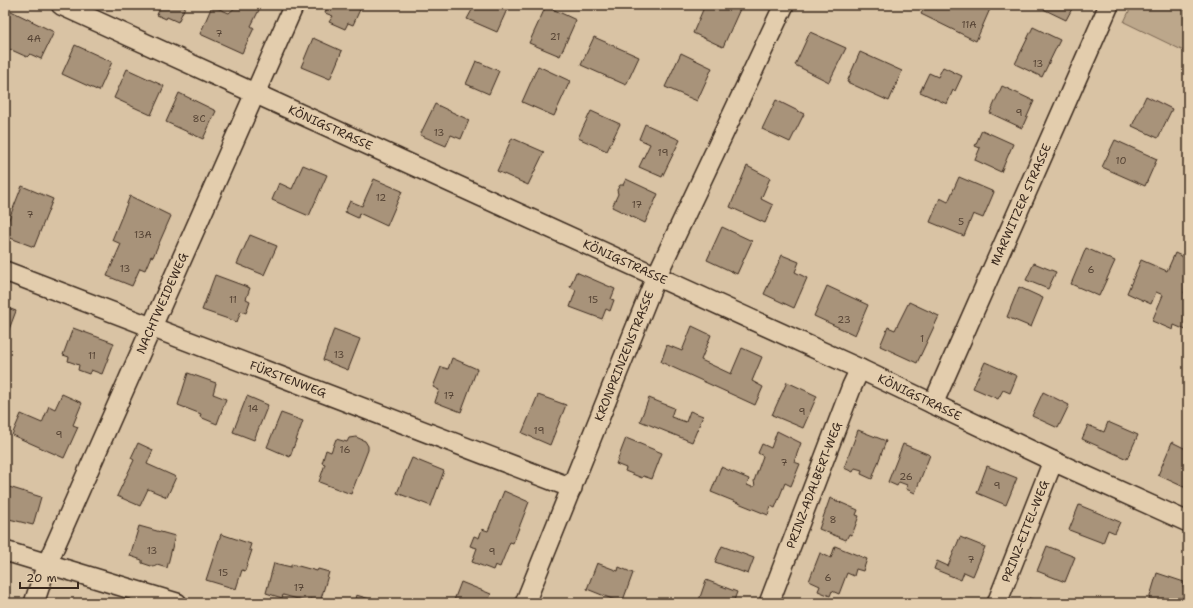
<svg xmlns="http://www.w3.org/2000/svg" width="1193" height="608" font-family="'Shantell Sans',sans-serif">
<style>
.green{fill:#bca78b;stroke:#7c6854}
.building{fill:#a8937a;stroke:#3b2a1e}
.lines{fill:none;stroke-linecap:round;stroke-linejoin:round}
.minor-casing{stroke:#3b2a1e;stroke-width:22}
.minor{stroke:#e3cdad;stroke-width:19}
.labels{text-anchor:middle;stroke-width:3;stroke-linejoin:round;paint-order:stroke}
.number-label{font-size:10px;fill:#564435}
.street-label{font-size:12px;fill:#3b2a1e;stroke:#e3cdad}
</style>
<rect width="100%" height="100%" fill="#d9c3a4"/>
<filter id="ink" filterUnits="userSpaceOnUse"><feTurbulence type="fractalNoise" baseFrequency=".025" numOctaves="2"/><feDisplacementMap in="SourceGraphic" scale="8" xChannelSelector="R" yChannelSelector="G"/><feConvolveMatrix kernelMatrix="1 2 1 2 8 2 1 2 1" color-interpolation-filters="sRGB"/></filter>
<g filter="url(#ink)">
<path class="green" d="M1132,5H1188V53L1124,22Z"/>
<path class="building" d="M147,5H186L178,22L167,17L166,19L157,15L159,10Z
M238,5L261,6L251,26L254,28L242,53L200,34L212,6L229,13Z
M328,5H362L353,25L348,23L345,29L329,22L333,16L325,13Z
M470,5H509L497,32L467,19L472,10L469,8Z
M705,5H732L740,9L723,47L693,33Z
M926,5H981L990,9L976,41L921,14Z
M1040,5H1074L1066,20L1039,7Z
M546,6L576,20L560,56L529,43Z
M5,8L54,32L41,59L30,54L27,57L5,47Z
M1033,27L1060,40L1042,77L1015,64Z
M810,32L846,48L829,82L795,65Z
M594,37L639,57L626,85L581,65Z
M313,38L342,51L330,79L301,67Z
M75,45L112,62L99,91L62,74Z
M860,52L902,71L889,101L847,82Z
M681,53L712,68L697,101L665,87Z
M476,61L499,71L489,94L466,84Z
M538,66L570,81L554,116L522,102Z
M943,67L962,76L955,91L953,90L947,104L920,92L929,73L938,77Z
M127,69L164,86L151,115L114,98Z
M1002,86L1034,101L1022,128L990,113Z
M179,93L216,111L203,139L166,122Z
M1146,96L1172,109L1158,138L1132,126Z
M776,100L804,114L790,142L762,129Z
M435,104L469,120L461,139L451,135L446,146L420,135Z
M591,111L620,124L607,151L578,138Z
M645,124L680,140L662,177L639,167L650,144L639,139Z
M982,130L1013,144L1001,172L975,160L980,148L975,146Z
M512,138L544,152L528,185L497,171Z
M1115,140L1157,159L1145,186L1102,167Z
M303,165L327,175L309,216L272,200L279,183L292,189Z
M747,166L770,178L761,199L773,205L765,223L730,207Z
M959,177L994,192L983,218L973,214L964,236L930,222L940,198L948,202Z
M374,179L402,191L387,226L359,213L358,218L345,212L350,201L362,206Z
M626,179L658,194L645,223L612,207L618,194L617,190L620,185H623Z
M22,186L53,199L34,247L5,236V229Z
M130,196L171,216L153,257L151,256L145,270L140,268L132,286L107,276L121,244L112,240Z
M722,227L752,241L737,274L707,260Z
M250,235L277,246L264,275L237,264Z
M1086,248L1115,261L1099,296L1071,284Z
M1175,253L1188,259V283L1184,293L1188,295V331L1174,325L1173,330L1152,321L1163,295L1156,292L1151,304L1127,293L1141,260L1167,271Z
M782,255L799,262L795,272L807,278L794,308L764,294Z
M1034,263L1056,272L1048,289L1026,280Z
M576,272L615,289L611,299L614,300L610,311L606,309L602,319L570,307L576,290L570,287Z
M215,275L250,288L246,299L250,301L246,313L241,311L237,322L202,310Z
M827,286L868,305L855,335L814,316Z
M1019,287L1043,298L1031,327L1007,317Z
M909,302L939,316L917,363L880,346L888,327L895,330Z
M5,307L16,311L5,340Z
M692,326L711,335L701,360L731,374L742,348L762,357L752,381L763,387L755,405L661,362L667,345L682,351Z
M73,328L114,343L102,374L91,370L89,374L78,370L79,365L68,361L69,357L63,355Z
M334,329L360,339L348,370L323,360Z
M452,358L477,369L461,412L435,402L439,390L433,387L441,367L448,369Z
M985,362L1017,376L1010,393L1003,390L998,399L973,388Z
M188,373L216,383L213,394L226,399L217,424L200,417L201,414L178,405Z
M787,382L817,396L803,428L772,415Z
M1043,392L1069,405L1058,428L1032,416Z
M62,394L82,403L73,425L78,427L64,458L12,435L21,414L42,423L49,406L55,409Z
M538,395L566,405L550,445L522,433Z
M247,396L268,405L254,440L233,432Z
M649,398L674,408L671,417L686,422L690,411L703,416L692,442L640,421Z
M281,413L303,421L290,457L267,447Z
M1108,422L1138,435L1127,459L1082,439L1088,425L1104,432Z
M858,430L886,441L872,479L861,474L862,470L855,468L853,472L844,468Z
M777,431L801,443L794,462L800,464L791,486L785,483L775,508L771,506L768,515L711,492L721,467L749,479L747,485L752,487L755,486L754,481L763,456L758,453L762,444L771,448Z
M356,437L365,441L368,446V450L351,494L319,482L325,464L322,463L326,450L331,452L336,439L347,442L349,438Z
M626,438L662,453L652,479L643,476L642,478L625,471L626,468L616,464Z
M1172,442L1188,450V483L1186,488L1158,475Z
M138,443L153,450L147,464L176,477L167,497L148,489L140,506L117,496L134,460L131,458Z
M903,444L930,455L915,493L906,489L907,485L899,482L897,486L888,482Z
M412,458L444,471L431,506L397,493Z
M987,466L1017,478L1006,505L977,493Z
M9,487L41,497L33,525L5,518V498Z
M504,491L529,502L513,543L510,542L500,567L495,565L493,570L472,562L477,548L470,546L474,536L479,538L482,529L488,531Z
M830,498L858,510L856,515L859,516L852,535L849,534L846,540L819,529Z
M1079,505L1120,522L1115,533L1108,530L1103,543L1069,530Z
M139,526L175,536L167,568L157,565L154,567L142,563V560L130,556Z
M221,534L251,544L249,550H252L245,571L242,570L236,589L206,580Z
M960,537L985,547L973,576L964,572L961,580L934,569L937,561L948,566Z
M722,546L754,558L748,574L715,562Z
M835,546L867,559L863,571L856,569L854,576L847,573L839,594L832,591L830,596L818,591L820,586L809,581L820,553L831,558Z
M1047,546L1075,557L1065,582L1037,571Z
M274,563L291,567V564L317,571L318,569L329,572L320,602L310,599L309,602L283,595L282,598L266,593Z
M597,563L618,571L619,567L633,573L622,603L587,589Z
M1157,573L1184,582L1183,587L1188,589V603H1148Z
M706,580L737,592L733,603H698Z
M461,582L491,594L487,603H453Z
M356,595L384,603H354Z
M1029,598L1042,603H1027Z"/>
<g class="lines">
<g class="minor-casing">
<g id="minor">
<path id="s1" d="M61,5L860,369L1053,461L1188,522"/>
<path id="s2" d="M5,271L572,488"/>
<path id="s3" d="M933,404L1109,5"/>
<path d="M5,551L177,603"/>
<path id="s4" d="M34,603L47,564L294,5"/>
<path id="s5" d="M525,603L656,277L784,5"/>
<path id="s6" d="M769,603L852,386L860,369"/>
<path id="s7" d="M997,603L1053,461"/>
</g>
</g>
<use href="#minor" class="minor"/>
</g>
</g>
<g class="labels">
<g class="number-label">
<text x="969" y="28">11A</text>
<text x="219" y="37">7</text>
<text x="555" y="40">21</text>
<text x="34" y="42">4A</text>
<text x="1038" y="67">13</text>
<text x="1019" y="116">9</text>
<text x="199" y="122">8C</text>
<text x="439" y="136">13</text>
<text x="663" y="156">19</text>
<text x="1121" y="164">10</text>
<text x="381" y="201">12</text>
<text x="637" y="208">17</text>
<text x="30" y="218">7</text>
<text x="961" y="225">5</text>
<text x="143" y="238">13A</text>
<text x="125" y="272">13</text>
<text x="1091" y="273">6</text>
<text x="233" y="303">11</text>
<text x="593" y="303">15</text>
<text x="844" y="323">23</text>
<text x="922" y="342">1</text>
<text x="339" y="358">13</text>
<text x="92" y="359">11</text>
<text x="449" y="399">17</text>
<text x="253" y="412">14</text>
<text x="802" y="415">9</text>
<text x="539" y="434">19</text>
<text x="59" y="438">9</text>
<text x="345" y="453">16</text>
<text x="784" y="466">7</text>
<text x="906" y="480">26</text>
<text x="997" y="489">9</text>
<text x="833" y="523">8</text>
<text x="152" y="554">13</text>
<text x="492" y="555">9</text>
<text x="971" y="563">7</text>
<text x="223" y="576">15</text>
<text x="828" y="581">6</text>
<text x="299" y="591">17</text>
</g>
<g class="street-label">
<text dy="4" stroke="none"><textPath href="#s1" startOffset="296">KÖNIGSTRASSE</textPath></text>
<text dy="4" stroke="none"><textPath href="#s3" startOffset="218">MARWITZER STRASSE</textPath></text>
<text dy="4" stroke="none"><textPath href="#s1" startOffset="620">KÖNIGSTRASSE</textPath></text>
<text dy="4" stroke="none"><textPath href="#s4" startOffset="326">NACHTWEIDEWEG</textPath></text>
<text dy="4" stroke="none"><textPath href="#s5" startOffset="266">KRONPRINZENSTRASSE</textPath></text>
<text dy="4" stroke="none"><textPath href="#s2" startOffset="303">FÜRSTENWEG</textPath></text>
<text dy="4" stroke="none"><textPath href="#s1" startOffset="944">KÖNIGSTRASSE</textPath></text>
<text dy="4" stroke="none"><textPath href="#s6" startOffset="126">PRINZ-ADALBERT-WEG</textPath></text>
<text dy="4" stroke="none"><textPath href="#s7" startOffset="77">PRINZ-EITEL-WEG</textPath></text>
</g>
</g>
<rect width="1193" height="608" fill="none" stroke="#e3cdad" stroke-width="20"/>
<rect x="10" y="10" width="1173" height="588" fill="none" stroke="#3b2a1e" stroke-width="1.5" filter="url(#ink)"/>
<path d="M20 582v6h58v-6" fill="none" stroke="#3b2a1e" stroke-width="2"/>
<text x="26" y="582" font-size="12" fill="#3b2a1e" stroke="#e3cdad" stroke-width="3" paint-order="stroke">20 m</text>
</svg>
